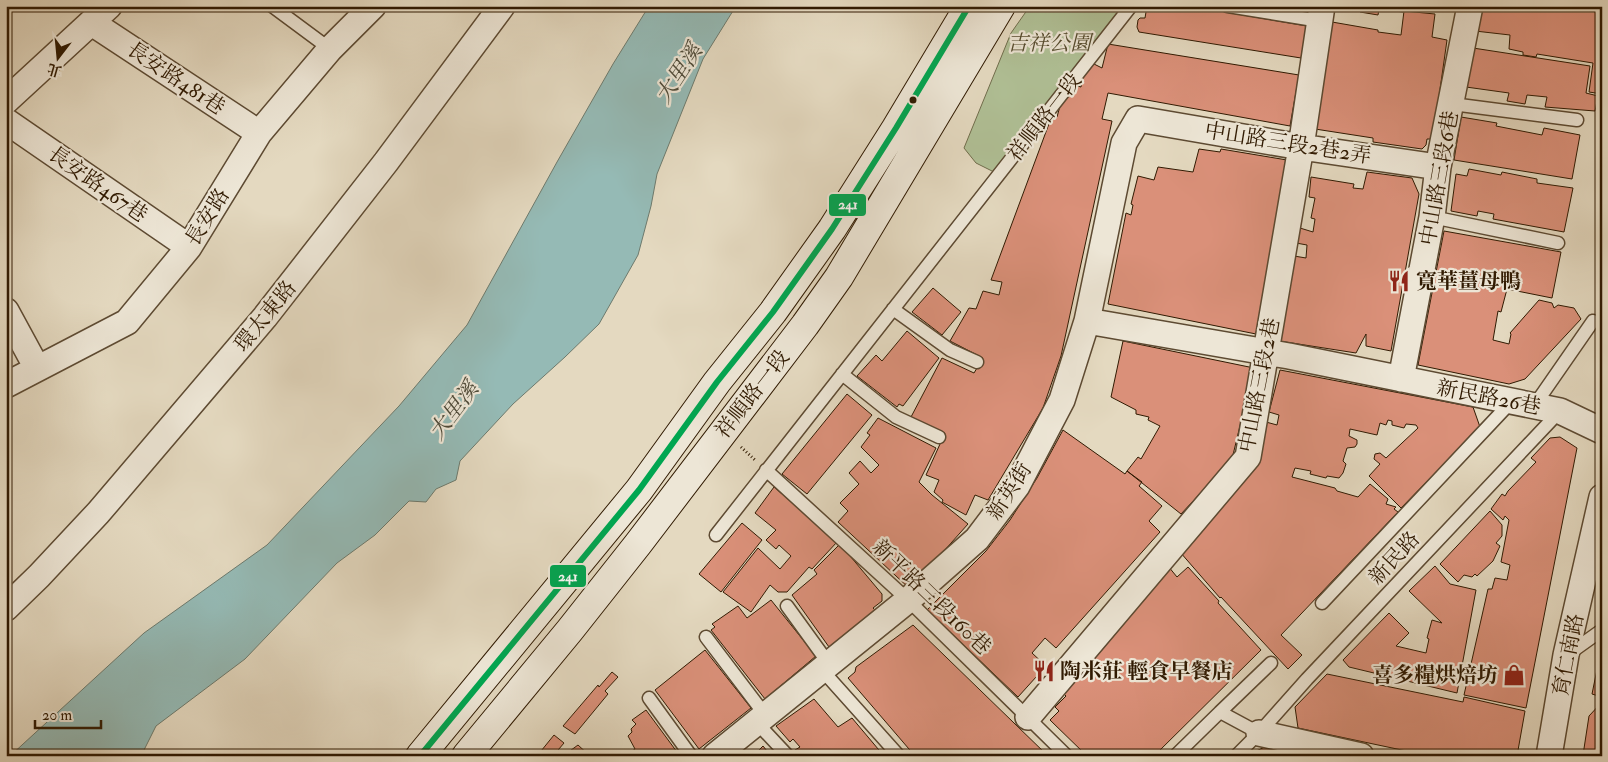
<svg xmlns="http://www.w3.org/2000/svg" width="1608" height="762" font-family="'IM FELL Double Pica','Noto Serif TC',serif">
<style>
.green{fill:#b0c096;stroke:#706d4c}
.water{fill:#95bab5;stroke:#6d7a6d}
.building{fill:#da9079;stroke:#301a02}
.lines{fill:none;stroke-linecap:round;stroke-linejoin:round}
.lane-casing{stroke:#5d4a32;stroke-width:15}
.street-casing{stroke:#5d4a32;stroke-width:28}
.secondary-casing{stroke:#301a02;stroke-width:30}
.path{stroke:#301a02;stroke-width:3;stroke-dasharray:1 2.5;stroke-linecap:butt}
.lane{stroke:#ede6d6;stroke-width:12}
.street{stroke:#ede6d6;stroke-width:25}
.secondary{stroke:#ede6d6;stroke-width:28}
.bus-1-casing{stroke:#ede6d6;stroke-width:10}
.bus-1{stroke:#00a651;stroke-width:6}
.bus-dot{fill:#301a02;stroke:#ede6d6;stroke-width:2}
.labels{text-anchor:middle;stroke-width:4.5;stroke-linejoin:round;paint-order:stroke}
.park-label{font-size:21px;font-style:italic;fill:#564c2e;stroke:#ede6d6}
.street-label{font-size:21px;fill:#301a02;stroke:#ede6d6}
.poi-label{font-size:21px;font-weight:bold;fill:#301a02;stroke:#ede6d6;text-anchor:start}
.water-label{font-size:22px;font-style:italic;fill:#4e4a38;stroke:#ede6d6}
.line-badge{stroke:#ede6d6;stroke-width:2}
.badge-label{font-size:14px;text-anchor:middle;font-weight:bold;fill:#fff}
</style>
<rect width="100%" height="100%" fill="#e4d9c0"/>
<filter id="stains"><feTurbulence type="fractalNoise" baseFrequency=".004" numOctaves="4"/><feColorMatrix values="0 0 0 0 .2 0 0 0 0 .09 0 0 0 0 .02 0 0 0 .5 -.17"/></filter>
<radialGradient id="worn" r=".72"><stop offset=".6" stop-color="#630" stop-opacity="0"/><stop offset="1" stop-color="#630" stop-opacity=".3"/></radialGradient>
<path class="green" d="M1030,6H1123L994,172L976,163L964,148L1011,33Z"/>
<path class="water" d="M649,6H736L703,59L657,174L651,206L638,255L599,324L565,357L513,404L460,461L456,480L436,489L426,502L409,501L375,535L337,563L245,659L156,726L141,756H10L144,633L267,545L399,406L467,325L557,162L613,64Z"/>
<path class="building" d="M1147,6H1190L1307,26L1301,58L1139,32L1137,27L1138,20L1140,18H1145Z
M1360,6H1404L1403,12L1379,9L1378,15L1360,12Z
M1479,6H1602V94L1589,92L1593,63L1537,54L1536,57L1523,55V52L1509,49L1510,35L1475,31Z
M1404,11L1435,14L1432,37L1447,40L1433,139H1427L1426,145L1422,149L1373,142V138L1315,129L1332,22L1378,30V32L1401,35Z
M1108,44L1299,75L1290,126L1108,93L1102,119L1112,121L1061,356L1043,408L988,500L975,495L966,515L942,502L943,500L934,492L939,480L926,475L945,433L911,417L942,358L974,373L983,358L950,341L969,308L976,309L983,291L999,295L1002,282L991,280L1050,121L1057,117L1060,106L1074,85L1081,87L1082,78L1087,68L1094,64L1102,68Z
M1473,48L1590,66L1586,93L1598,96L1595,111L1545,107L1547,97L1527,95L1525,104L1507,101L1509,93L1466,87Z
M1461,117L1497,123L1496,126L1542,135L1544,128L1580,135L1572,179L1454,160Z
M1199,149L1220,152L1221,149L1287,160L1256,334L1108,304L1126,213L1131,215L1133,205L1131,204L1138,176L1154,180L1158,167L1193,172Z
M1469,169L1501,175L1502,172L1537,179V183L1573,188L1564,232L1493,219L1494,214L1478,211L1477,216L1451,211L1456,174L1467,176Z
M1367,172L1412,178L1419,194L1391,351L1366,346V334L1356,353L1279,341L1294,256L1306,258L1307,245L1296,243L1300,228L1313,232L1315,219L1311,218L1315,198L1309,197L1311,177L1354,184L1353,188L1363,189Z
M1444,231L1561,252L1552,298L1507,289L1501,312L1498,311L1493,340L1509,344L1511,334L1510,333L1539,300L1552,303L1554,308L1558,305L1574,308L1581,319L1525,379L1509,384L1418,365Z
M933,288L961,312L942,335L912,312Z
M907,331L939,358L903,406L899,404L897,407L857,376L876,355L882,361Z
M1123,341L1254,368L1232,459L1181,514L1127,471L1138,457L1141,459L1160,426L1148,420L1149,417L1136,414V410L1111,397Z
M1280,370L1473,407L1480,427L1401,508L1369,476L1380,464L1374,459L1375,454L1380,453L1386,458L1418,428L1416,425L1406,424L1404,428L1392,425V421L1388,420L1386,425L1380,423L1377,435L1350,429L1349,436L1357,440V444L1355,447L1347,448L1343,461L1346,464L1343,473L1339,478L1327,476L1326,478L1310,474L1311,471L1295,468L1292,477L1335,488L1337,491L1358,497L1370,484L1388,499L1386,504L1396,507L1394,509L1398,512L1281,635L1302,655L1288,669L1221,597L1220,598L1180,552L1266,422L1277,425L1279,415L1269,412Z
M847,394L872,415L807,494L782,474Z
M878,418L936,448L919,482L932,495L968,524L910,589L838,522L848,511L840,503L859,484L849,473L860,461L871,473L879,465L861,447L870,435L867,433Z
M1063,430L1125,474L1127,471L1142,482L1139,486L1162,506L1149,521L1160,532L1056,648L1045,638L1032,653L1046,666L1018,697L927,610L986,551L1010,520L1037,478Z
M1560,437L1577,448L1526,708L1464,695L1488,589H1492L1495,578L1507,580L1510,565L1501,562L1509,520L1505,516L1503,520L1491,509L1502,494L1505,496L1508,491L1536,462L1531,458L1550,438Z
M774,487L837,542L812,569L809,567L787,592H778L770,585L751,612L723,592L758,548L780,569L791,556L779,545L776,549L766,540L776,530L755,513Z
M1490,511L1502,525V536L1496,543L1500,546L1493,561L1477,576L1475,574L1472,577L1464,575L1458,582L1440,564Z
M742,523L762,540L721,592L699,574Z
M840,544L882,594V601L873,608L875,610L829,647L792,595L817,574L814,570Z
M1168,566L1177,577L1188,567L1219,601L1218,603L1261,650L1154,756H1087L1050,720L1059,711L1055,707L1066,696L1059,689Z
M1435,566L1450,584L1476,590L1457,693L1349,667L1343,660L1389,613L1409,633L1396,646L1426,653L1429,639L1427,638L1432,620L1442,623L1409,591Z
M771,600L816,656L765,699L711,630L715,627L712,624L738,606L747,618Z
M913,625L1048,756H915L848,678L855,672L856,667Z
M1602,645V697L1592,694Z
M705,650L751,708L699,749L655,690Z
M612,672L618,677L605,691L608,694L575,734L563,726L598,685L599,687Z
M1327,674L1463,702L1464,697L1525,711L1517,756H1430L1298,728L1295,707Z
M814,699L838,727L852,718L884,756H800L795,750L800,747L793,739L790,742L776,726Z
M1602,702V756H1585L1583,755L1589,716Z
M646,710L680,756H625L635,749L628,736L632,732L631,729L636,724L632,720Z
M554,735L564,743L553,756H537Z
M578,745L590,756H563Z
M1269,745L1315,756H1249L1252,753Z
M763,746L771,756H753Z"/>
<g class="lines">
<g class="lane-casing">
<path id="lane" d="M272,6L330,49
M1228,6L1320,21
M1452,104L1577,120
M1432,217L1558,243
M893,309L950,350L977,362
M842,374L896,417L939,437
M1534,406L1593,321
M766,470L908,600L1067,756
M716,535L1131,6
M1322,603L1512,401
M787,606L829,664
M706,637L766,716
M1567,655L1602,630
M822,670L899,756
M649,698L691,756
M1220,712L1271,663
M757,723L788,756
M1175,756L1220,712L1259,733
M1236,756L1259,733L1307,679L1560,411"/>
</g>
<g class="street-casing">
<path id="street" d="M92,23L259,133
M6,101L109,6
M6,121L189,247
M6,311L37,368
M1087,321L1289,356L1560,411L1602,431
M1401,379L1432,217L1438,167L1470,6
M6,385L127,322L189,247L259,133L330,49L373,6
M6,608L39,576L98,513L265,317L386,162L502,6
M1028,717L1248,457L1301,147L1322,6
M1259,733L1361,756
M715,756L908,600L977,539L1017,486L1062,400L1087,321L1124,143L1138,119L1301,147L1438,167
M1549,756L1566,655L1602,497"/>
</g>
<g class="secondary-casing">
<path id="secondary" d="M420,756L639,490L717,382L773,312L832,229L896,128L969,6
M466,756L570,630L638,544L805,325L839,277L1001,6"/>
</g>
<path class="path" d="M741,447L755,460"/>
<use href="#lane" class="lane"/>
<use href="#street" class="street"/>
<use href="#secondary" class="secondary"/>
<g class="bus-1-casing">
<path id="bus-1" d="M420,756L639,490L717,382L773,312L832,229L896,128L969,6"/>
</g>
<use href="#bus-1" class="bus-1"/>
</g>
<defs>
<g id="restaurant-bare" transform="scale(1.725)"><path d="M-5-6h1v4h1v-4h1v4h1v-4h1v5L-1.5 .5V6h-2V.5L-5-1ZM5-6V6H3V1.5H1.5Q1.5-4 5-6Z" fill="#8f2418" stroke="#ede6d6" stroke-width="2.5" paint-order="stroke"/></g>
<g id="shop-bare" transform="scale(1.725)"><path d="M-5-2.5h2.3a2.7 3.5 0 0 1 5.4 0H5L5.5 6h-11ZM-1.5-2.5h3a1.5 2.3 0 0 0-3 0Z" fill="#8f2418" stroke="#ede6d6" stroke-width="2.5" paint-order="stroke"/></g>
</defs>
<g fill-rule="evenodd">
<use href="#restaurant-bare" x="1399" y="281"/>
<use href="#restaurant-bare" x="1044" y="671"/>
<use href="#shop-bare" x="1514" y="675"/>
</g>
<circle class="bus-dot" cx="913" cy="100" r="4.5"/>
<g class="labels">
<g class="park-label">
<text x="1049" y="50">吉祥公園</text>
</g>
<g class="street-label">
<text transform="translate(176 78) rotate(34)" y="7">長安路481巷</text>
<text transform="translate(1044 117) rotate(-52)" y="7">祥順路一段</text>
<text transform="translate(1288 143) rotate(9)" y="7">中山路三段2巷2弄</text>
<text transform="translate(1439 178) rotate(-80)" y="7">中山路三段6巷</text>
<text transform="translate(98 184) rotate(35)" y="7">長安路467巷</text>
<text transform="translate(207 217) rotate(-58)" y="7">長安路</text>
<text transform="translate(265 316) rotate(-51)" y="7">環太東路</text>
<text transform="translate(1259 385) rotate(-79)" y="7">中山路三段2巷</text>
<text transform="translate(752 394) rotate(-52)" y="7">祥順路一段</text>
<text transform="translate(1489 397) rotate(11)" y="7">新民路26巷</text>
<text transform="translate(1009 491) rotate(-57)" y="7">新英街</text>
<text transform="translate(1394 558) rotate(-47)" y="7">新民路</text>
<text transform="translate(932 597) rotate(44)" y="7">新平路三段160巷</text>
<text transform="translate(1568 655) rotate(-79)" y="7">育仁南路</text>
</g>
<g class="poi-label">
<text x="1416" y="288">寬華薑母鴨</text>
<text x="1060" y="678">陶米莊 輕食早餐店</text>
<text x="1498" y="682" text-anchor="end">喜多糧烘焙坊</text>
</g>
<g class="water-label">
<text transform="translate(678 73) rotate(-57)" y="8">大里溪</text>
<text transform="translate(453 410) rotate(-53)" y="8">大里溪</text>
</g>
</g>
<g class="line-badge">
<rect x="828" y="193" width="39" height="24" rx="5" fill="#00a651"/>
<rect x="549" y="564" width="38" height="24" rx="5" fill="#00a651"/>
</g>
<g class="badge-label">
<text x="848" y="209">241</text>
<text x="568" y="581">241</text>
</g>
<rect width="1608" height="762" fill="none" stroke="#e4d9c0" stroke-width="25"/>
<rect x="8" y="8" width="1593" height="747" fill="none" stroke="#301a02" stroke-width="2.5"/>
<rect x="12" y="12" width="1583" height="737" fill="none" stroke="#301a02"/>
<g transform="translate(58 58) rotate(196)" stroke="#ede6d6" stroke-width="4" paint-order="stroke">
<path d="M0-4L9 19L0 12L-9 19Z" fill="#301a02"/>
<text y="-8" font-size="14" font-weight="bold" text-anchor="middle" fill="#301a02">北</text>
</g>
<path d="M35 720v8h66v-8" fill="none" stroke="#301a02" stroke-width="2.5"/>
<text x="42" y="720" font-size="15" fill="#301a02" stroke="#ede6d6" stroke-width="4" paint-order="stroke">20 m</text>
<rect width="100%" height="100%" filter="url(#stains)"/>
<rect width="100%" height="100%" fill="url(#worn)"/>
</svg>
